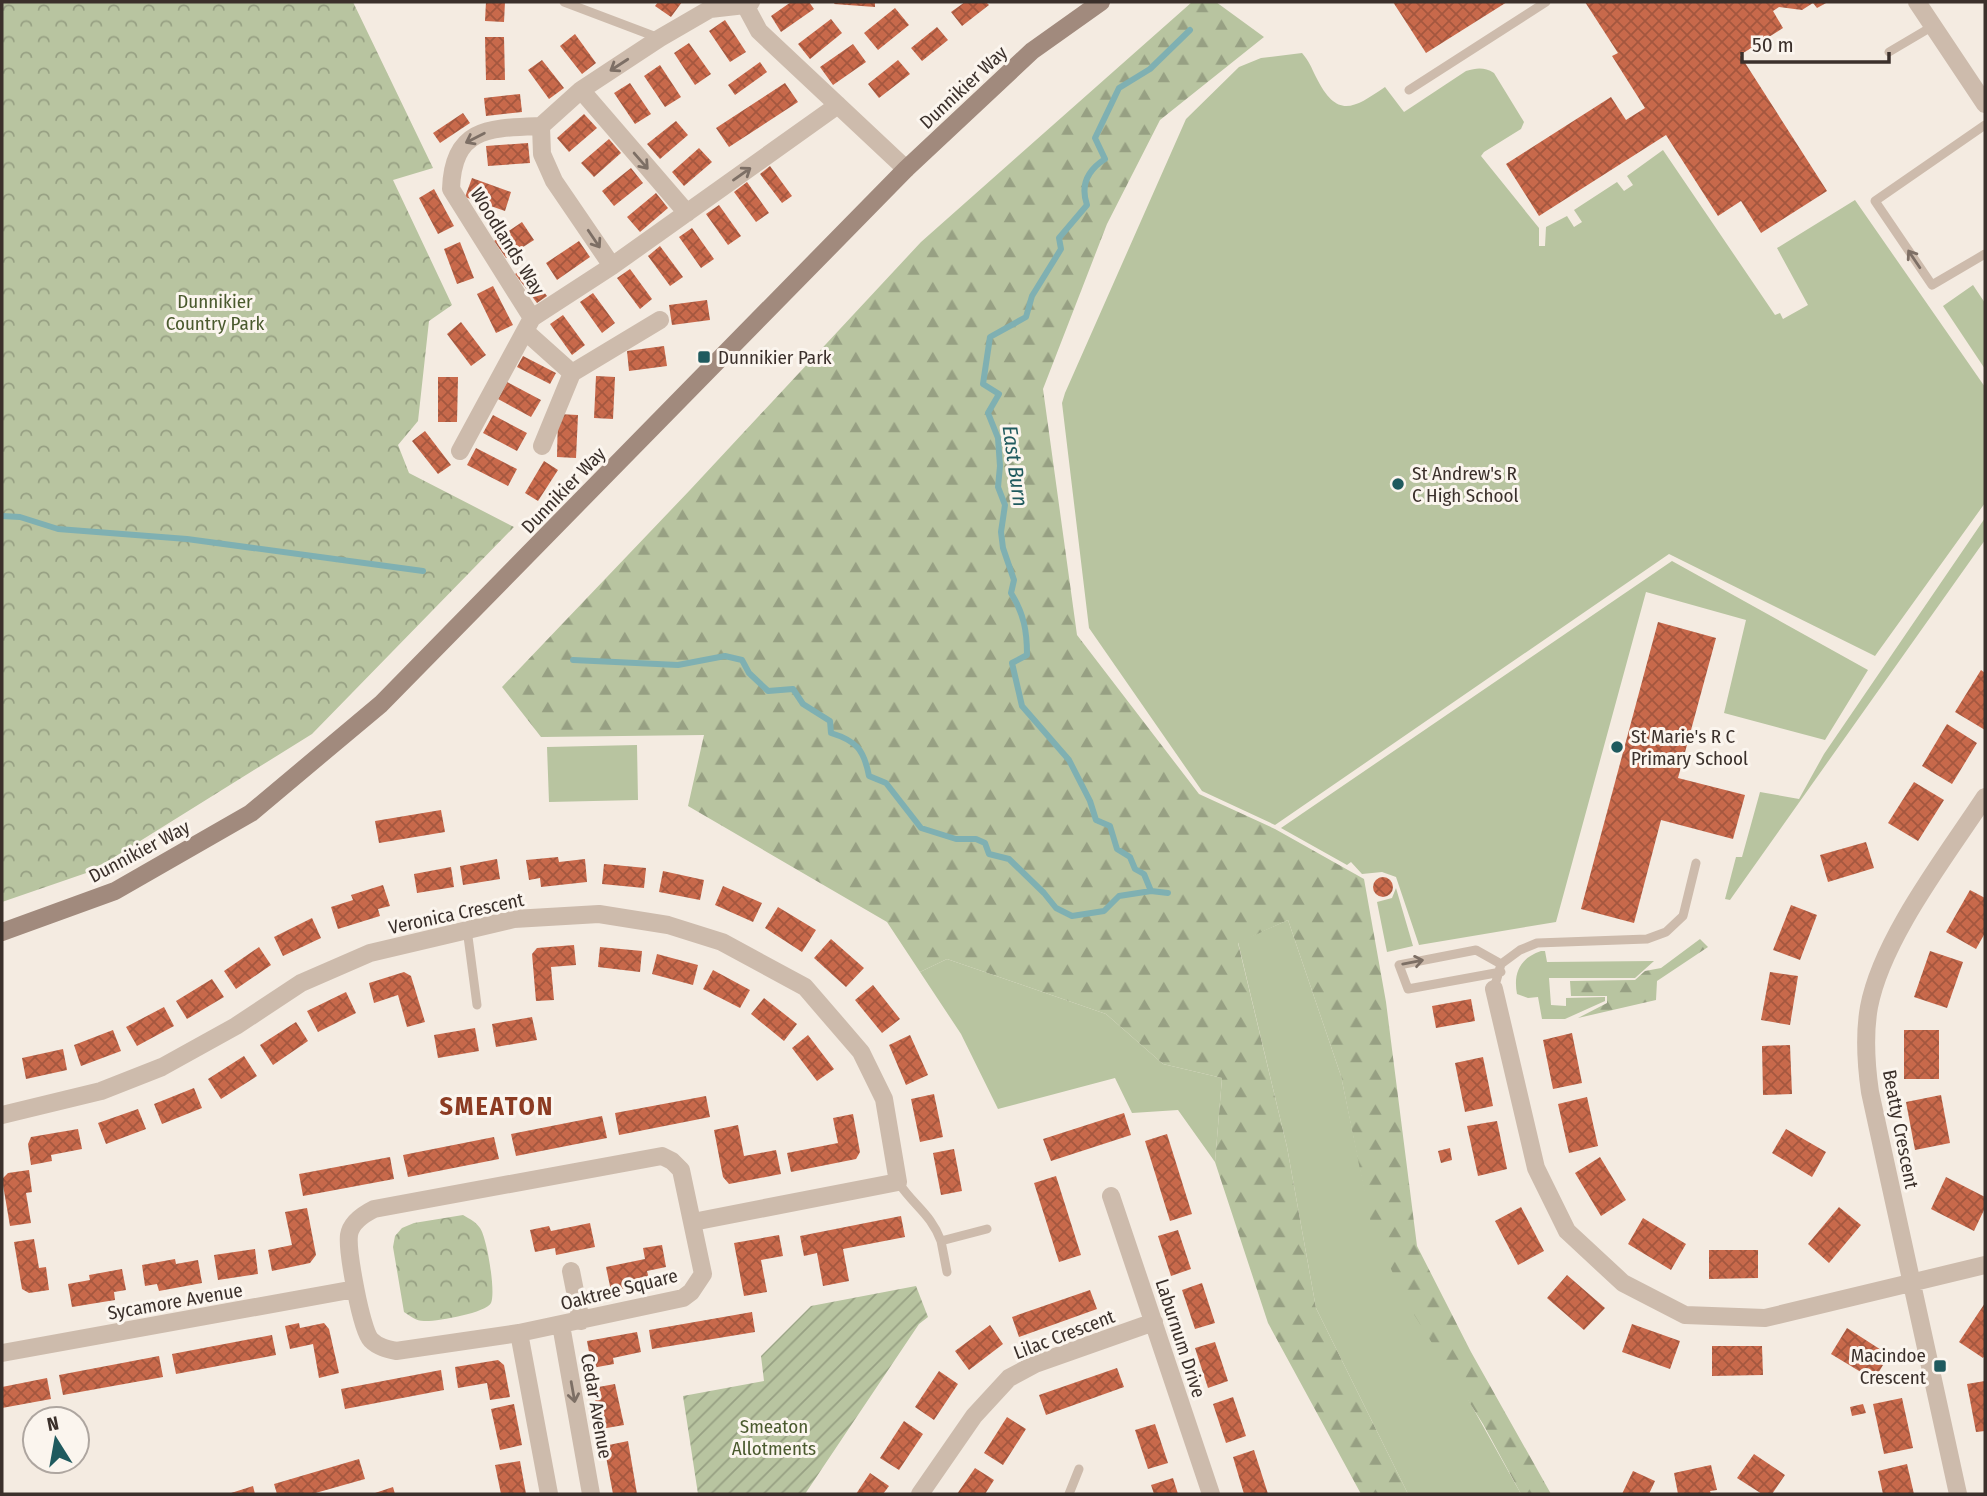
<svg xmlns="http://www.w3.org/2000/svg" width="1987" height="1496" font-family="'Fira Sans Condensed',sans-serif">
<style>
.grass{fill:#b8c4a0}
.forest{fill:url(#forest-firs)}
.park{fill:url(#park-crowns)}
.garden{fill:url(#garden-furrows)}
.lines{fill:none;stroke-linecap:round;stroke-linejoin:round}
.stream{stroke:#7fb0b2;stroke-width:6}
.building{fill:url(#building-cross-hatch)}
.service{stroke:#cdbbac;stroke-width:9}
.minor{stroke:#cdbbac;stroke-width:18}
.tertiary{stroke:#cdbbac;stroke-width:18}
.secondary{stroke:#a18a7d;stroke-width:18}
.oneway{stroke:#7d6f65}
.poi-dot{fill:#1f5a5e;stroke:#fbf5ee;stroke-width:2.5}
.labels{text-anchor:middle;stroke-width:6;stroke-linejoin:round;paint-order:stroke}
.street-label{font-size:19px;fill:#3b302b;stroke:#fbf5ee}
.park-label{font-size:19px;fill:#4a5a2e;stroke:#fbf5ee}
.poi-label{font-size:19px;fill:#3b302b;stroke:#fbf5ee;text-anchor:start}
.water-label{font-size:21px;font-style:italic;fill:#1f5a5e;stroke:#fbf5ee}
.district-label{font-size:26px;font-weight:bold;letter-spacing:2px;fill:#8c3b22;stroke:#fbf5ee}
</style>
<defs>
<pattern id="forest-firs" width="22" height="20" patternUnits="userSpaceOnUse" patternTransform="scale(1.75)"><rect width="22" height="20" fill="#b8c4a0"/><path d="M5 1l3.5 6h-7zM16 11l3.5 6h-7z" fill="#97a083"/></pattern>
<pattern id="park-crowns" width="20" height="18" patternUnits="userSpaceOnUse" patternTransform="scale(1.75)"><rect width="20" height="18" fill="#b8c4a0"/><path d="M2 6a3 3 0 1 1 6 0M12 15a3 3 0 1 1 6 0" fill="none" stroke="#97a083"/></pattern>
<pattern id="garden-furrows" width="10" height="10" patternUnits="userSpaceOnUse" patternTransform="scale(1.75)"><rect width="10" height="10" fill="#b8c4a0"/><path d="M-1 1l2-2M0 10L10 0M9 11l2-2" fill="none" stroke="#97a083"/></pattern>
<pattern id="building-cross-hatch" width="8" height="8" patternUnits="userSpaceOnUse" patternTransform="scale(1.75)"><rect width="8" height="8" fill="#c8694b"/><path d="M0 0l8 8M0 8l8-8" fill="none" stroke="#a4573f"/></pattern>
</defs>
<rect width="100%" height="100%" fill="#f4ebe1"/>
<path class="grass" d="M1302,53C1309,61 1311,67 1316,77C1337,119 1353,109 1385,87L1404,112L1466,71C1477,68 1484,67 1494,73L1524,122L1521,129L1484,152L1481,156L1539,228V246H1545L1546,227L1567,216L1574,227L1582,222L1574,210L1617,182L1624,191L1633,185L1627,176L1663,150L1775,315L1780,313L1783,319L1808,305L1777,248L1855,200L1985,387V503L1875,656L1669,554L1275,825L1202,791L1089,628L1062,403L1065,393L1186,119L1239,67L1261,58Z
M1973,285L1985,303V369L1943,306Z
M1985,518V540L1730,900L1725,899L1736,857H1742L1760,792L1799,799L1824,754Z
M1672,561L1868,670L1825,740L1724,713L1746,620L1646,592L1556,922L1419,945L1396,877L1382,872L1362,874L1351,862L1347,865L1281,828Z
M637,745L638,800L549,802L547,747Z
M1396,888L1413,946L1387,952L1377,902L1392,898Z
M1288,920L1341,1076L1373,1229L1521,1494H1408L1316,1308L1287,1147L1238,942Z
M1541,951H1545L1547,962L1654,961L1635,978H1549L1551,1005L1566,1006V998L1605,997V1001L1565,1019H1542L1538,997L1528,998L1517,994C1513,973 1520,958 1541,951Z
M947,959L1106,1014L1163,1064L1222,1078L1215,1162L1178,1110L1132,1113L1115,1078L998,1109L961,1034L920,972Z"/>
<path class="forest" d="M1192,2H1216L1264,37L1160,120L1107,224L1043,389L1077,635L1199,794L1275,829L1364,879L1386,1002L1417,1246L1471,1352L1551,1494H1521L1483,1424L1408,1305L1372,1229L1341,1076L1288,920L1238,943L1287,1147L1316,1308L1408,1494H1361L1268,1323L1215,1162L1222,1078L1163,1064L1106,1014L947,959L920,972L887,922L688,806L704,735L541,737L502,687L690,490L921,242Z
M1700,939L1708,947L1657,981L1656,1000L1578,1018L1607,1003V996H1571L1570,981L1635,980L1645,971L1661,968Z"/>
<path class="park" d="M2,2H353L433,168L393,180L452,305L429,321L418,421L398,445L409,473L514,527L312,734L92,871L2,902Z
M463,1215C470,1219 476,1222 480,1228C487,1238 496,1292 491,1303C486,1313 435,1322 424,1321C416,1321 410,1316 404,1312L393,1247L395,1236L402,1228L414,1223Z"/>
<path class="garden" d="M916,1286L928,1317L919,1324L805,1494H698L683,1396L764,1381L761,1356L811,1306Z"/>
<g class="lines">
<path class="stream" d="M2,516L20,517L58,529L187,539L423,571
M573,660L678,665L725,656L742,660L749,673L768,691L793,689L803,704L830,721L831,733C857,741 864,750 869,776L886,783L921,828L956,839H976L985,843L989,854L1009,859L1044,893L1056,908L1072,916L1104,911L1119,896L1151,891L1168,893
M1151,891L1144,874L1135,869L1130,857L1117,849L1110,826L1096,820L1090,801L1069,760L1022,706L1012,663L1027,655C1027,631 1024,614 1011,593L1014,580L1003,548L1001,532L1005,505L998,487L1000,466L998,438L988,413L999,394L983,384L990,337L1026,317L1032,296L1061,249L1059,238L1087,205C1080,185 1088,170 1105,159L1095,138L1119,88L1150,69L1190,30"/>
</g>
<path class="building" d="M486,2H505L504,22L485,21Z
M658,2H682L671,17L655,6Z
M791,2H809L814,9L781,32L771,16Z
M835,2H875V7L834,4Z
M965,2H986L989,5L962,26L951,12Z
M1393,2H1507L1426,53Z
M1585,2H1828L1817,8L1813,3L1802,10L1779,7L1773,11L1783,28L1740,55L1827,191L1761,233L1741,201L1718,216L1666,135L1539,216L1506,164L1611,97L1626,120L1645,108L1612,56L1618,53Z
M895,8L909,25L878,50L864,33Z
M831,19L842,33L810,59L798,44Z
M725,20L746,52L730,62L709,31Z
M937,27L948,40L922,61L911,48Z
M575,34L596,63L582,74L560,46Z
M485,37H504L505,80H486Z
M689,43L711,74L695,85L674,53Z
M853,44L866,62L833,85L820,67Z
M542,60L564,88L549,99L528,70Z
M898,60L910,74L879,98L868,84Z
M760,62L767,72L735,95L728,85Z
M660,65L681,97L665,107L644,76Z
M630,83L651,114L635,124L614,93Z
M785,83L798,102L729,147L716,128Z
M520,94L522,112L486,116L484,98Z
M463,113L470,123L440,143L433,133Z
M584,114L597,128L569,152L557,138Z
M676,121L688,135L660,159L647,144Z
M609,139L621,153L594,177L581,163Z
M528,143L530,163L488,166L486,146Z
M699,148L712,162L684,186L672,172Z
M770,166L792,196L782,203L760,174Z
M631,168L643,183L614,206L602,191Z
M472,178L511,192L505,211L465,197Z
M747,182L769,213L756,222L734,192Z
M434,189L454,226L438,234L419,198Z
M656,193L668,208L640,232L627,217Z
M719,205L741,236L728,245L706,214Z
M522,222L534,240L506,258L494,241Z
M692,228L714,259L701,268L679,237Z
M579,241L590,257L557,280L546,263Z
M460,242L474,278L457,284L444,249Z
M660,246L683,277L670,286L648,256Z
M525,267L547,296L537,303L515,274Z
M630,269L652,299L640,309L617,278Z
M493,286L513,325L496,333L477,294Z
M593,293L615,323L602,333L580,302Z
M707,300L710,320L672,325L669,305Z
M563,315L585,345L572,355L550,324Z
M461,322L486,355L471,366L447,334Z
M664,346L667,366L629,371L627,351Z
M523,356L556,373L550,384L517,367Z
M596,376L615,377L613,419L594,418Z
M438,377H458L457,422H438Z
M507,382L541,400L531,417L498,399Z
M558,414L578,415L576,458L557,457Z
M493,415L527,433L517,451L483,433Z
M425,431L451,465L438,474L412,441Z
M476,448L517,469L508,486L467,465Z
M544,461L558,470L538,501L525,493Z
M1658,622L1716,638L1678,778L1745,795L1733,839L1661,820L1634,923L1581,909Z
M1981,670L1985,673V730L1955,712Z
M1947,724L1977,743L1952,784L1922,766Z
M1914,782L1944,800L1918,841L1888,823Z
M441,810L445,832L379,843L375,821Z
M1866,842L1874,868L1828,882L1820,855Z
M558,857L559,862L585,859L587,882L541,887L540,878L529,880L526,860Z
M497,859L500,879L463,885L460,866Z
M604,864L646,868L644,888L602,884Z
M451,867L454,887L417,893L414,874Z
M663,871L704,880L700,900L659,892Z
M1373 887a10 10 0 1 1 20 0a10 10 0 1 1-20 0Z
M383,885L390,906L378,909L380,916L338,929L331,907L353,900L351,895Z
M723,886L762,903L753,922L715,905Z
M1970,890L1985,898V933L1976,949L1946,932Z
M1791,905L1817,915L1800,960L1773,950Z
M778,907L816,930L802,952L765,928Z
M312,918L321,938L283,956L274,937Z
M831,939L864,968L846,987L814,958Z
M574,945L576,965L551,967L554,1000L536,1001L532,954L537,948Z
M259,947L271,965L236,989L224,971Z
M600,947L642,951L640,972L598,967Z
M1930,951L1963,962L1947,1008L1914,997Z
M657,954L698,965L693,985L652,974Z
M713,970L750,990L740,1008L703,989Z
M404,972L411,976L425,1022L407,1027L398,995L374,1003L369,983Z
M1770,972L1798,976L1790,1025L1761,1020Z
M212,979L224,997L187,1019L176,1001Z
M873,985L900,1019L882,1033L855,1000Z
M346,992L356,1013L318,1032L307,1011Z
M764,998L797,1024L784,1041L751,1014Z
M1471,999L1475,1021L1436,1028L1432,1006Z
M164,1007L174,1026L137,1046L126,1027Z
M532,1017L537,1040L496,1047L492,1024Z
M296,1022L308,1041L273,1065L260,1045Z
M475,1028L479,1051L438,1058L434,1035Z
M113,1030L121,1051L81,1066L74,1045Z
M1904,1030H1939V1079H1904Z
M1572,1033L1582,1083L1553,1089L1543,1040Z
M808,1035L834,1069L817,1081L792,1048Z
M910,1035L928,1075L906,1085L889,1045Z
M1790,1045L1792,1094L1763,1095L1762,1046Z
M63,1049L67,1070L26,1079L22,1058Z
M244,1056L257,1076L221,1099L208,1079Z
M1483,1057L1493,1106L1465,1112L1455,1063Z
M194,1088L202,1108L162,1124L154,1104Z
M934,1094L943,1137L920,1142L911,1099Z
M1941,1095L1950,1143L1915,1150L1906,1102Z
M706,1096L710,1117L619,1135L615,1113Z
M1587,1097L1598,1146L1569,1153L1558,1104Z
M138,1109L146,1129L106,1144L98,1123Z
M1124,1113L1131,1135L1051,1161L1043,1139Z
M853,1114L860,1152L856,1159L791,1172L787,1153L838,1143L833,1118Z
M602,1116L607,1138L516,1156L511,1134Z
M1497,1121L1507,1169L1478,1176L1467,1126Z
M738,1125L744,1156L776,1150L781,1174L729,1184L723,1177L714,1130Z
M78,1129L82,1149L51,1155L52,1161L31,1165L28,1144L31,1137Z
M1786,1129L1826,1152L1812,1177L1772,1153Z
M1167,1134L1192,1214L1170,1221L1145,1141Z
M494,1137L499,1159L408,1177L403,1155Z
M1450,1148L1452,1160L1441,1163L1438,1151Z
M954,1149L962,1191L941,1195L933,1153Z
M390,1157L394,1179L303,1196L299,1174Z
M1600,1157L1626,1200L1601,1216L1575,1173Z
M29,1170L32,1192L26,1193L31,1223L10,1226L2,1179L8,1173Z
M1056,1176L1081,1255L1059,1262L1034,1183Z
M1946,1177L1985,1197V1208L1974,1231L1931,1209Z
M1521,1207L1544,1251L1518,1265L1495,1221Z
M1839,1207L1861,1225L1829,1263L1808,1244Z
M307,1208L316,1255L310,1263L272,1271L268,1250L292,1245L285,1212Z
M901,1216L905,1237L843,1249L849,1281L823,1286L817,1253L804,1256L800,1236Z
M1643,1218L1686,1244L1671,1270L1628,1244Z
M590,1223L595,1247L556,1255L555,1248L535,1252L530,1230L549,1226L551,1231Z
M1178,1230L1191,1269L1171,1276L1158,1236Z
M779,1235L783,1256L761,1260L767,1292L744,1296L734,1243Z
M34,1239L39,1268L46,1267L49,1290L29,1293L22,1289L14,1242Z
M662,1245L666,1267L647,1271L650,1283L611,1291L606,1267L645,1259L643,1248Z
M255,1249L258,1274L218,1280L214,1255Z
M1709,1250H1758V1278L1709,1279Z
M175,1259L176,1264L198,1260L202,1283L159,1291L157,1284L145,1286L142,1265Z
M122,1269L126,1290L114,1292L115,1300L72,1307L68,1284L90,1280L89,1275Z
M1567,1275L1605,1308L1584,1330L1547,1298Z
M1202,1283L1215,1323L1195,1329L1182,1290Z
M1090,1290L1097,1309L1019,1337L1012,1317Z
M1985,1303V1355L1983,1358L1959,1342Z
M752,1312L755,1332L652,1349L649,1330Z
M299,1323L300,1328L324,1323L329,1329L339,1373L319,1378L313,1344L290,1349L285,1326Z
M1632,1324L1680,1341L1670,1369L1622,1352Z
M990,1325L1003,1344L969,1370L955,1351Z
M1847,1328L1889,1355L1874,1380L1831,1354Z
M637,1332L641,1352L613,1358L614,1364L592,1368L587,1341Z
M272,1335L276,1355L176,1374L172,1354Z
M1215,1342L1228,1381L1208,1388L1195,1348Z
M1712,1346H1762L1763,1375L1712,1376Z
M159,1356L163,1377L63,1395L59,1375Z
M498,1360L504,1365L510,1397L490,1400L487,1383L458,1388L455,1367Z
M1117,1368L1124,1387L1046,1415L1039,1395Z
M441,1370L444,1390L345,1409L341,1389Z
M939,1371L958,1384L934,1420L915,1407Z
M47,1378L51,1399L2,1408V1387Z
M1985,1381V1431L1976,1432L1967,1384Z
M615,1384L624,1425L601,1429L593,1388Z
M1233,1397L1246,1436L1226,1443L1213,1404Z
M1902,1398L1913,1448L1884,1454L1873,1404Z
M514,1404L522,1445L500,1450L491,1409Z
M1863,1404L1866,1413L1852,1416L1850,1407Z
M1007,1417L1026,1429L1003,1465L984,1453Z
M904,1421L923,1434L899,1470L880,1458Z
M1155,1424L1168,1463L1148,1469L1135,1430Z
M628,1441L637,1494H613L604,1446Z
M1254,1450L1268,1494H1244L1233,1457Z
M1754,1454L1785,1475L1772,1494H1762L1737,1478Z
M359,1459L365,1479L312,1494H277L274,1484Z
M520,1461L526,1494H501L495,1465Z
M1907,1464L1914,1494H1883L1878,1471Z
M1711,1465L1717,1490L1710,1491L1711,1494H1678L1674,1473Z
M975,1468L994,1480L985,1494H957Z
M1633,1471L1655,1481L1649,1494H1622Z
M870,1473L889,1486L883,1494H856Z
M1173,1478L1178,1494H1154L1151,1485Z
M253,1486L255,1494H228Z
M393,1487L395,1494H372Z"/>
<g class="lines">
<path class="service" d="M564,2L659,38
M1889,52L1933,26
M1409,90L1546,2
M1985,125L1875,201L1932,285L1985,254
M467,929L477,1005
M1501,972L1408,989L1399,965L1476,950L1501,964
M1494,989L1501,964L1520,950L1537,943L1647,939L1666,932L1683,916L1696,863
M898,1182C914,1206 931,1214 941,1241L987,1229
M941,1241L947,1272
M1069,1494L1079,1469"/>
<path class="minor" d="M740,2L745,5L759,31L906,169
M581,90L687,213
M612,266L554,181L542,154L541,126L581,90L660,38L710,9L745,5L751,2
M532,318L451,189C453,127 489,128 541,126
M525,331L572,373
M542,446L572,373L660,320
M460,451L532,318L612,266L838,105
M1494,989L1536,1168L1567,1231L1623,1283L1685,1315L1765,1318L1985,1265
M2,1115L101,1091L162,1067L236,1026L301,983L370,953L514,919L599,914L668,925L722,942L805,987L861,1052L884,1099L898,1182L693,1222
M662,1156L672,1161L681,1170L703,1274L691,1292L683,1298L519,1333L396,1351C387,1349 378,1347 371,1340C361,1330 347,1250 349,1235C351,1222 364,1214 374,1209Z
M1111,1196L1211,1494
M571,1271L581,1321
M561,1325L591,1494
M519,1333L549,1494
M2,1353L355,1289
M920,1494L974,1416L1009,1378L1035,1364L1154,1322
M1958,1494L1870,1092C1866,1064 1864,1035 1869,1007C1882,938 1947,855 1985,797"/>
<path class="tertiary" d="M1917,2L1985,104"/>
<path class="secondary" d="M2,932L115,891L251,813L381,704L906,169L1032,51L1101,2"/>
</g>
<defs><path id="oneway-shaft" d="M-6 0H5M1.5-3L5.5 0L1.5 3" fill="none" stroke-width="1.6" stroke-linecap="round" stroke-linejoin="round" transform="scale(1.75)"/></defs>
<g class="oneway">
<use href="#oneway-shaft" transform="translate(619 65) rotate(147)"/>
<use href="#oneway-shaft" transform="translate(475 138) rotate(153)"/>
<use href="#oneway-shaft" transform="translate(641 161) rotate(49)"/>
<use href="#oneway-shaft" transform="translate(742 174) rotate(-35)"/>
<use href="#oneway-shaft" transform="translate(594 239) rotate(56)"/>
<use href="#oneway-shaft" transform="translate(1914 259) rotate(-124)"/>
<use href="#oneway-shaft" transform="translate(1413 962) rotate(-11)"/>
<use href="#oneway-shaft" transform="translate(573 1392) rotate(80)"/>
</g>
<g class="poi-dot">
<rect x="697" y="350" width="14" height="14" rx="3.5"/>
<circle cx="1398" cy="484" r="7"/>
<circle cx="1617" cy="747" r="7"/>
<rect x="1933" y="1359" width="14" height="14" rx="3.5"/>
</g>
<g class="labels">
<g class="street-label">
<text transform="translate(963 87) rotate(-43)" y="7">Dunnikier Way</text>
<text transform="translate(508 241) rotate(58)" y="7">Woodlands Way</text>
<text transform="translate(563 490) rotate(-46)" y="7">Dunnikier Way</text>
<text transform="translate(139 851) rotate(-28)" y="7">Dunnikier Way</text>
<text transform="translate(456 913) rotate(-12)" y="7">Veronica Crescent</text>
<text transform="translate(1901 1129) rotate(79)" y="7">Beatty Crescent</text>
<text transform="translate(619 1289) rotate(-14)" y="7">Oaktree Square</text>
<text transform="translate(175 1301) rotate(-10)" y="7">Sycamore Avenue</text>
<text transform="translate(1064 1334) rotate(-21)" y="7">Lilac Crescent</text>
<text transform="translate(1181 1338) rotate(72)" y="7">Laburnum Drive</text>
<text transform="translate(597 1406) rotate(80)" y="7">Cedar Avenue</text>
</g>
<g class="park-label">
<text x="215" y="308">Dunnikier<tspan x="215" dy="22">Country Park</tspan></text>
<text x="774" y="1433">Smeaton<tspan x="774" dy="22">Allotments</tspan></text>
</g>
<g class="poi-label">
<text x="718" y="364">Dunnikier Park</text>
<text x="1412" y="480">St Andrew's R<tspan x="1412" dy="22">C High School</tspan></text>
<text x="1631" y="743">St Marie's R C<tspan x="1631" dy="22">Primary School</tspan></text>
<text x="1926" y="1362" text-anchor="end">Macindoe<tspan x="1926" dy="22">Crescent</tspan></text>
</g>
<g class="water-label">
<text transform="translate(1015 466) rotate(82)" y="7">East Burn</text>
</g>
<g class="district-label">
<text x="497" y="1115">SMEATON</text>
</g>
</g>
<rect width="1987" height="1496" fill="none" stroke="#3b302b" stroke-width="7"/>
<g transform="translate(56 1440) rotate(349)"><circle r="33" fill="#fbf5ee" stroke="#aea6a0" stroke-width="2"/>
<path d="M0-5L12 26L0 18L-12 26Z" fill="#1f5a5e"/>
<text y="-10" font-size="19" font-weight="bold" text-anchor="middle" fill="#3b302b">N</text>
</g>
<path d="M1742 52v10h147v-10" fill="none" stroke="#3b302b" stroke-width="3.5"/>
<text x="1752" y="52" font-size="21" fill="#3b302b" stroke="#fbf5ee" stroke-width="5" paint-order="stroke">50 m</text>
</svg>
